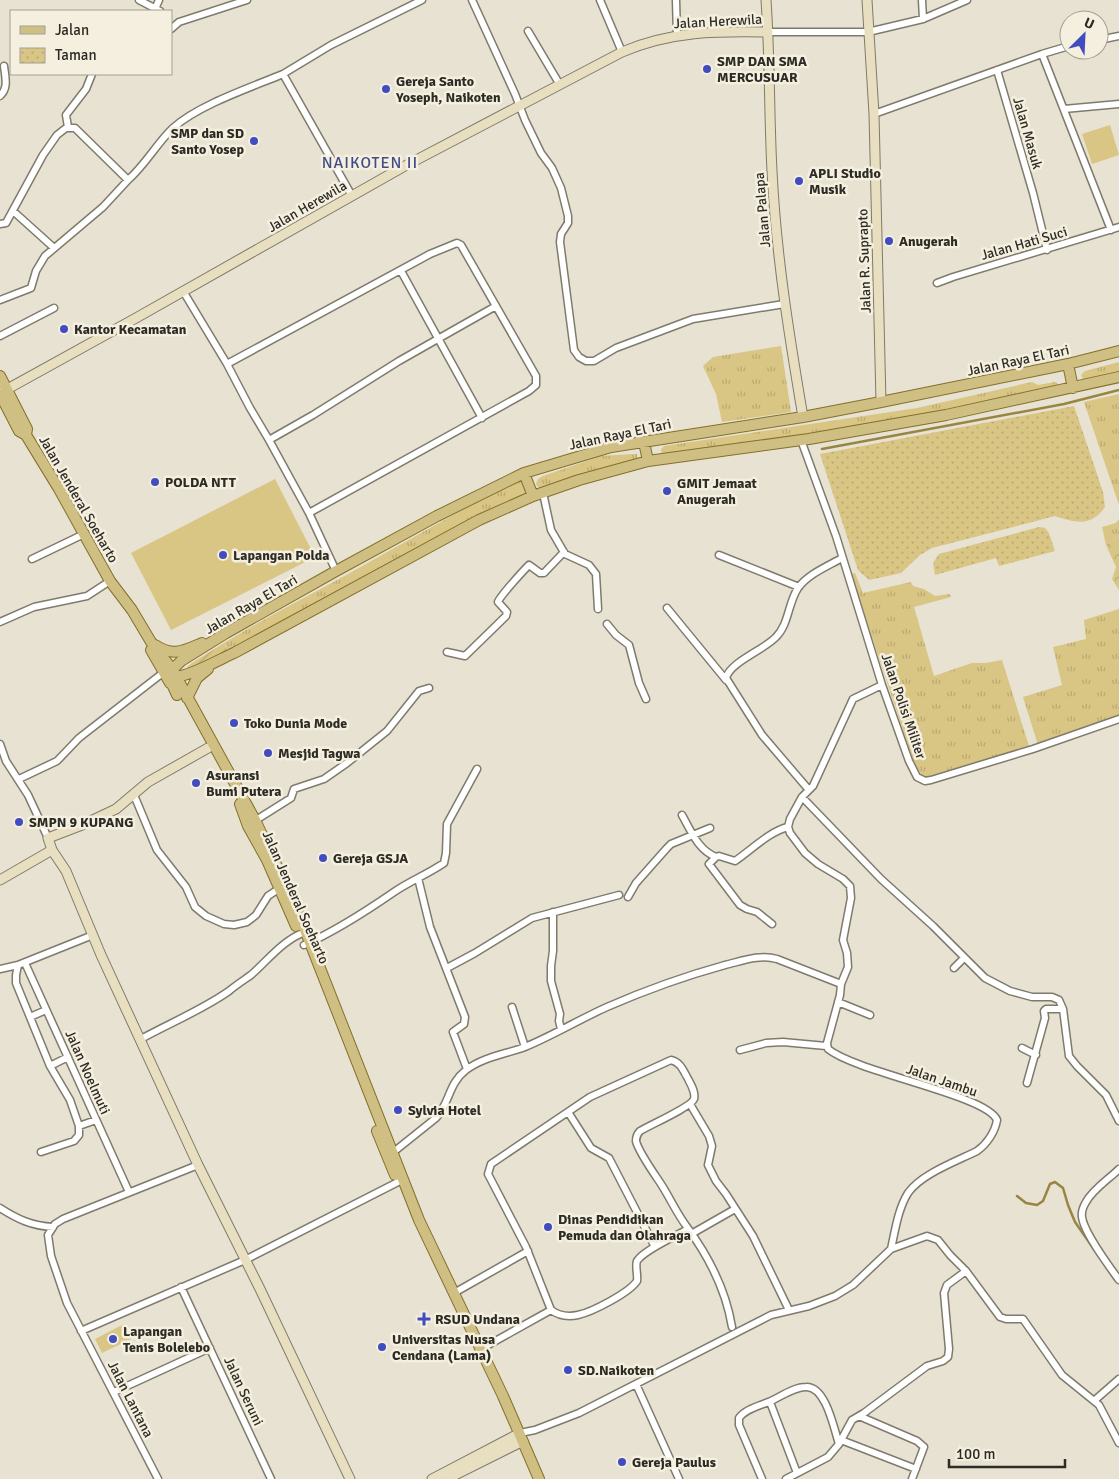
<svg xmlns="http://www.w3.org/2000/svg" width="1119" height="1479" font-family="Signika,sans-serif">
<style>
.grass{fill:url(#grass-tufts)}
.forest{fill:url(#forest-crowns)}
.park{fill:url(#park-dots)}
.garden{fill:url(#garden-furrows)}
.pitch{fill:#d9c584}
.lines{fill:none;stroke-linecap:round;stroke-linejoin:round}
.stream{stroke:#998542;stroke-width:2.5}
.street-casing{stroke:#7f7b6c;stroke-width:9}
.secondary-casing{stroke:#7f7b6c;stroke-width:11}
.primary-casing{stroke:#83702c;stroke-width:12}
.street{stroke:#fff;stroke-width:6}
.secondary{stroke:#e8dfc1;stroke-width:9}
.primary{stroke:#d0bf82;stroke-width:10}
.poi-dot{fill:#414cc0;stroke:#f4efde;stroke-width:2}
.labels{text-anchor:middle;stroke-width:5;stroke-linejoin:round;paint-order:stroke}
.street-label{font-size:14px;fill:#2d2b25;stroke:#f4efde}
.poi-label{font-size:14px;font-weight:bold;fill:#2d2b25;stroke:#f4efde;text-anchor:start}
.quarter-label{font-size:16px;letter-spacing:1px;fill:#404b88;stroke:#f4efde}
</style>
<defs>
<pattern id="grass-tufts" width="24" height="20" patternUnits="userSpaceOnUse" patternTransform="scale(1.25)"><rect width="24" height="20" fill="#d9c584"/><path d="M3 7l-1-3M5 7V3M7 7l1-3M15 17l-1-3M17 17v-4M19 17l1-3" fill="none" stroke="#bba972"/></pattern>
<pattern id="forest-crowns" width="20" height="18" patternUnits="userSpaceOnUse" patternTransform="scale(1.25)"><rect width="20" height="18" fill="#d9c584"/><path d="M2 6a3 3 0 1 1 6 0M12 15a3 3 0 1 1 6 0" fill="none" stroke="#bba972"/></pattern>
<pattern id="park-dots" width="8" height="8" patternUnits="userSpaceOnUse" patternTransform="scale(1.25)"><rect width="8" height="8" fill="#d9c584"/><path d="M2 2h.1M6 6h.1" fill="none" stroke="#bba972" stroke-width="1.8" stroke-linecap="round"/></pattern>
<pattern id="garden-furrows" width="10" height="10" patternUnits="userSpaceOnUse" patternTransform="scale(1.25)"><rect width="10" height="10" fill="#d9c584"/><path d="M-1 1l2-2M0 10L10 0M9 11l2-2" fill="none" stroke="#bba972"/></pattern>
</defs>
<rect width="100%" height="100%" fill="#e7e2d1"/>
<path class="grass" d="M781,346L791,412L722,422L716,394L703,366L713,357Z
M1119,362V373L1085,381L1083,379L1081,375L1085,371Z
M1032,382L1038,385L1055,382L1058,384L1057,388L889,425L665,454L661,452V449L664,446L917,408Z
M1119,394V505L1084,402Z
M632,454H637L638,462L544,489L538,487L536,484L538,479L543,476L601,456Z
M517,482H523L527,491L523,495L228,652L224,643C265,618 308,596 350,573C406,542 459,510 517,482Z
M1119,519V536L1106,545L1102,527L1116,523Z
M855,573L863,593L911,582L913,586L924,589L935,596L950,594L951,597L914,607L934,676L972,663H986L1002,660L1030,749L927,779L922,776L913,760L851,574Z
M1119,609V717L1038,745L1023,697L1062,685L1053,647L1086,639L1084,620Z"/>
<path class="forest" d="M1119,536V590L1112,579L1116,567L1106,545Z"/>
<path class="park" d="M1074,406L1103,492L1105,507C1091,527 1076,523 1055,516L932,548L920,555L901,573L869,580L858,570L820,454Z
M1039,527L1045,528L1049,533L1055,551L999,566L996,558L935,575L933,563L939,554Z"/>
<path class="garden" d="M224,643L228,652L189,670L187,667L192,663Z"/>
<path class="pitch" d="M1110,125L1119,155L1092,164L1082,134Z
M275,479L315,557L171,630L131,553Z
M124,1324L131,1339L102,1353L95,1339Z"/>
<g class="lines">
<path class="stream" d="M822,449L1064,404L1119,390
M1017,1196L1026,1203L1037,1205L1043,1201L1050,1184L1055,1182L1063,1188L1068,1205L1075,1222L1112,1275"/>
<g class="street-casing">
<path id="street" d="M139,0L160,11
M472,0L515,94L525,120L541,153L552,168L561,188L568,216V223L561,234L560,242L574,350L579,357L586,361H594L616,348L693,319L784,304
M600,0L622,52
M676,0L677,35
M922,0L923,19
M155,9L159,0
M171,29L179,22L247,0
M528,31L560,85
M768,32H868L923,19L967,0
M1099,40L1119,36
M1042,54L1111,230
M997,70L1033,193L1047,250
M283,74L331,45L422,0
M0,96C9,88 5,76 4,66
M1064,109L1119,104
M874,114L1042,54L1069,46
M68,127L66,115L86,89L92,74
M13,211L53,247
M0,224L6,223L43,155L57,135L66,128H75L128,180C146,164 157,143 173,128C198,105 252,87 283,74L352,196
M401,271L482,418
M937,283L953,277L1119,227
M183,291L227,364L250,408L269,440L309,513L529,391L536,385V376L461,245L457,243L430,254L227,364
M0,300L31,288L36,271L45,256L103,207L128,180
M0,336L54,308
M269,440L313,415L399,361L496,306
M801,440L836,536L882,685L909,761L917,777L925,781L931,780L1033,749L1119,719
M543,493L551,530L565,554L589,565L596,574L598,609
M309,513L336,571
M719,555L799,587
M32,559L84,534
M667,608L726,680
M0,622L34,607L87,596L110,581
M607,624L616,635L629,645L639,683L646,699
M447,652L465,656L506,616L507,612L498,602C500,596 524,570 529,565L540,573H544L564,552
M0,744L6,761L28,795L48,838
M19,779L57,761L79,738L164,672
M809,790L762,735L726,678C730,662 764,650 776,637C789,624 788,603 798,588C808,574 828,566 842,558
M134,795L157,850L186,887L195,907L206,916L224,924L234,925L247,922L256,915L268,896L280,888
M802,797L881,879L933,926L985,978L1010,991L1032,997H1052L1059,1000L1063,1009L1069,1056L1077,1066L1106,1095L1119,1121
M682,815C691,831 698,850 716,857
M253,822L291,798L294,789L324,779L347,763L387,731L419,691L429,688
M418,878L430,927L465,1017L464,1024L453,1032L467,1069
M628,897L636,883L667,848L671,844L710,828
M553,912V951L551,966V981L560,1014L559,1021L561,1029
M772,924L757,912L747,909L740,905L709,864L716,857L719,856L735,861C750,851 770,831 788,827
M304,945C336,931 365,912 394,892C410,881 428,874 444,863L446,853L447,824L477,769
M25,963L129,1192
M18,965L16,975V983L50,1066L70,1100L79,1126V1135L74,1141L41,1152
M447,968L475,953L532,918L619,895
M954,968L964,958
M0,969L18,965L93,935
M841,984L840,995L827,1043L828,1049C858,1073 987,1095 997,1120C995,1132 987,1144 977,1151C957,1161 921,1174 908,1193C898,1209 895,1231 891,1249
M838,1002L870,1015
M512,1007L525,1047
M30,1017L46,1010
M141,1039C170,1023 202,1010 229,991C236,985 244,980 251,975C268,960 283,940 305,932
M1022,1048L1036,1055
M740,1050L766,1043L783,1042L826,1046
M50,1066L68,1057
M1027,1083L1045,1018L1044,1011L1046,1009H1063
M690,1104L709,1136L712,1146L708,1165L716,1181L726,1194L753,1236L789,1310
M568,1112L591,1148L609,1158L655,1247
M79,1126L96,1120
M391,1154L436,1118C450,1103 448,1084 466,1070C483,1057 506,1054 525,1047C554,1035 580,1019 607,1007C646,990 685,976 725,965C742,961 760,954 777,959L841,984L848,967L847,953L843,940L851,898L850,886L843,879L818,864L805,853L790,833L788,827L790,819L802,797L813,786L853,699L882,685
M1119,1169C1109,1179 1093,1189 1086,1202C1083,1207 1081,1211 1082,1217C1084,1233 1109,1266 1119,1280
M0,1208C17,1219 32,1226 53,1227
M693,1233L735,1209
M966,1271L1000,1317L1006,1319H1023L1062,1375L1099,1405L1119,1443
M181,1287L271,1479
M454,1293L528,1251
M551,1310C559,1316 568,1317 578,1315C592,1312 629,1293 637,1281C638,1275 635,1266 637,1261C644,1250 676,1236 688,1229
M81,1331L245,1260L398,1182
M481,1349L551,1310L526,1247L488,1174L491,1164L590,1097L671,1060C680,1062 683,1070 687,1077C690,1083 696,1092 694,1099C691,1107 650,1125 640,1131C637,1134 636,1137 636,1141C638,1151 655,1175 661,1184C670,1198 677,1214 687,1227C709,1257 726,1290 732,1327
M636,1384L679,1479
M114,1392L210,1348
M1095,1400L1119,1379
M770,1402L797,1473
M859,1416L917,1441L924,1447L912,1479
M520,1433L535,1430L579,1413L771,1315L809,1306L835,1296L853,1285L891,1249L927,1236L938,1240L950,1255L966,1271L947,1285L944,1293L949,1349L948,1357L943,1361L927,1366L864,1413L852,1420L839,1444L828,1457L786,1479
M841,1440L916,1469
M158,1479L67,1303L51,1256L48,1235L55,1224L63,1219L198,1165
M762,1479L739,1425V1418C746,1408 763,1405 773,1400C783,1395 795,1387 806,1387C826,1386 834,1429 839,1444"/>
</g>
<g class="secondary-casing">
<path id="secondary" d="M766,0C770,57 769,114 772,171C776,254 789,335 803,417
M867,0L874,114L881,402
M2,392L136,318L403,167L622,52C671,31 717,31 768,32
M208,748L148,782L116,809L82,825L48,838L52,850L66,871L101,955L198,1165L260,1289L350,1479
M0,880L52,850
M432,1479L520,1433
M447,1479L523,1441"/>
</g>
<g class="primary-casing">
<path id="primary" d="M1068,364L1073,388
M0,376L27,429L26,435L59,489L110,581L132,610L151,642L172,669L255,820L294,902L419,1220L503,1396L539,1479
M0,394L19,431L26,435
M644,442L648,461
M524,473L533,496
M155,645C174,657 183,651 202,643
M151,650L170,683
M173,676C184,680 222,658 234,653L479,520L533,496L579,480L648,461L809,439L946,415L1119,377
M177,695L171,682L170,672L181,661L226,633L336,571L437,516L524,473L611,447L803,417L881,402L1068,364L1119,351
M187,698L197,678L208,669
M240,804L248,826L267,860L296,926
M377,1131L395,1175"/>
</g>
<use href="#street" class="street"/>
<use href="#secondary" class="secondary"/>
<use href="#primary" class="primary"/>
</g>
<g class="poi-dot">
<circle cx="707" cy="69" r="5"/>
<circle cx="386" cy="89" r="5"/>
<circle cx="254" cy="141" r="5"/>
<circle cx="799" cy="181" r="5"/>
<circle cx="889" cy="241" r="5"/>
<circle cx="64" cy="329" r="5"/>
<circle cx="155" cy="482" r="5"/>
<circle cx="667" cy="491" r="5"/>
<circle cx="223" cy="555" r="5"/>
<circle cx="234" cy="723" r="5"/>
<circle cx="268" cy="753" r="5"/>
<circle cx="196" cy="783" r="5"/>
<circle cx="19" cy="822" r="5"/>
<circle cx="323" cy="858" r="5"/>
<circle cx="398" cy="1110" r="5"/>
<circle cx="548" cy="1227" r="5"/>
<path d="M421.5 1311.5h5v5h5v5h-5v5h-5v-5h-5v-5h5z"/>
<circle cx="113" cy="1339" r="5"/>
<circle cx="382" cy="1347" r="5"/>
<circle cx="568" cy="1370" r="5"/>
<circle cx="622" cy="1462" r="5"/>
</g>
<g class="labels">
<g class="street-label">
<text transform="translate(718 21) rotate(-3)" y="5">Jalan Herewila</text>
<text transform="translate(1028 133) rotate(74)" y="5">Jalan Masuk</text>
<text transform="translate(307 206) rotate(-30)" y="5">Jalan Herewila</text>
<text transform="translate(762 210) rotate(-95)" y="5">Jalan Palapa</text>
<text transform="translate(1024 243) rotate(-16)" y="5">Jalan Hati Suci</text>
<text transform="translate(864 261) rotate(-92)" y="5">Jalan R. Suprapto</text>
<text transform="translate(1018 360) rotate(-12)" y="5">Jalan Raya El Tari</text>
<text transform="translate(620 434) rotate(-12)" y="5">Jalan Raya El Tari</text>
<text transform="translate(79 499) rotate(60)" y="5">Jalan Jenderal Soeharto</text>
<text transform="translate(251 604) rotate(-30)" y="5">Jalan Raya El Tari</text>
<text transform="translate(904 706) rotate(71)" y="5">Jalan Polisi Militer</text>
<text transform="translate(296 897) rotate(66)" y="5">Jalan Jenderal Soeharto</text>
<text transform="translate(88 1072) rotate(66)" y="5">Jalan Noelmuti</text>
<text transform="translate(942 1080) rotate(19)" y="5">Jalan Jambu</text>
<text transform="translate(244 1391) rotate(65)" y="5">Jalan Seruni</text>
<text transform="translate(131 1399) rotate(63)" y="5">Jalan Lantana</text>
</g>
<g class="poi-label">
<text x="717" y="66">SMP DAN SMA<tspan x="717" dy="16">MERCUSUAR</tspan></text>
<text x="396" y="86">Gereja Santo<tspan x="396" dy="16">Yoseph, Naikoten</tspan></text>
<text x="244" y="138" text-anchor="end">SMP dan SD<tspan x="244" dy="16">Santo Yosep</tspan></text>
<text x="809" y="178">APLI Studio<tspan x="809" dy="16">Musik</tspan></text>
<text x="899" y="246">Anugerah</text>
<text x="74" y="334">Kantor Kecamatan</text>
<text x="165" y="487">POLDA NTT</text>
<text x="677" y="488">GMIT Jemaat<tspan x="677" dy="16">Anugerah</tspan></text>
<text x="233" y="560">Lapangan Polda</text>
<text x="244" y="728">Toko Dunia Mode</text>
<text x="278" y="758">Mesjid Tagwa</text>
<text x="206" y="780">Asuransi<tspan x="206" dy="16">Bumi Putera</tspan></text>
<text x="29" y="827">SMPN 9 KUPANG</text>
<text x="333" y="863">Gereja GSJA</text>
<text x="408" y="1115">Sylvia Hotel</text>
<text x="558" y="1224">Dinas Pendidikan<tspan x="558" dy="16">Pemuda dan Olahraga</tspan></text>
<text x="435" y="1324">RSUD Undana</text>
<text x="123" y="1336">Lapangan<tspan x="123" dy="16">Tenis Bolelebo</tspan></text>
<text x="392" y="1344">Universitas Nusa<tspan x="392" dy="16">Cendana (Lama)</tspan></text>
<text x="578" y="1375">SD.Naikoten</text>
<text x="632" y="1467">Gereja Paulus</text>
</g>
<g class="quarter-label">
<text x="370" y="168">NAIKOTEN II</text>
</g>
</g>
<rect x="10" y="10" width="162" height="65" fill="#f4efde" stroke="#a4a194"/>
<rect x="20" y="26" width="25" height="8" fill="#d0bf82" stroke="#a4a194"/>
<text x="55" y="35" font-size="15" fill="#2d2b25">Jalan</text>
<rect x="20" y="48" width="25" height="15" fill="url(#park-dots)" stroke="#a4a194"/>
<text x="55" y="60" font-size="15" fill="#2d2b25">Taman</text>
<g transform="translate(1084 35) rotate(24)"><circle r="24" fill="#f4efde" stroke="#a4a194"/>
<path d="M0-4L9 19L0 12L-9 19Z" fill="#414cc0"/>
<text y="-8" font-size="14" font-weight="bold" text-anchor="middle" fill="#2d2b25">U</text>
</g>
<path d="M949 1459v8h116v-8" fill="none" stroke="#2d2b25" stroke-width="2.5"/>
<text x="956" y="1459" font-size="15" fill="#2d2b25" stroke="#f4efde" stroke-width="4" paint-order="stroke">100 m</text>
</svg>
